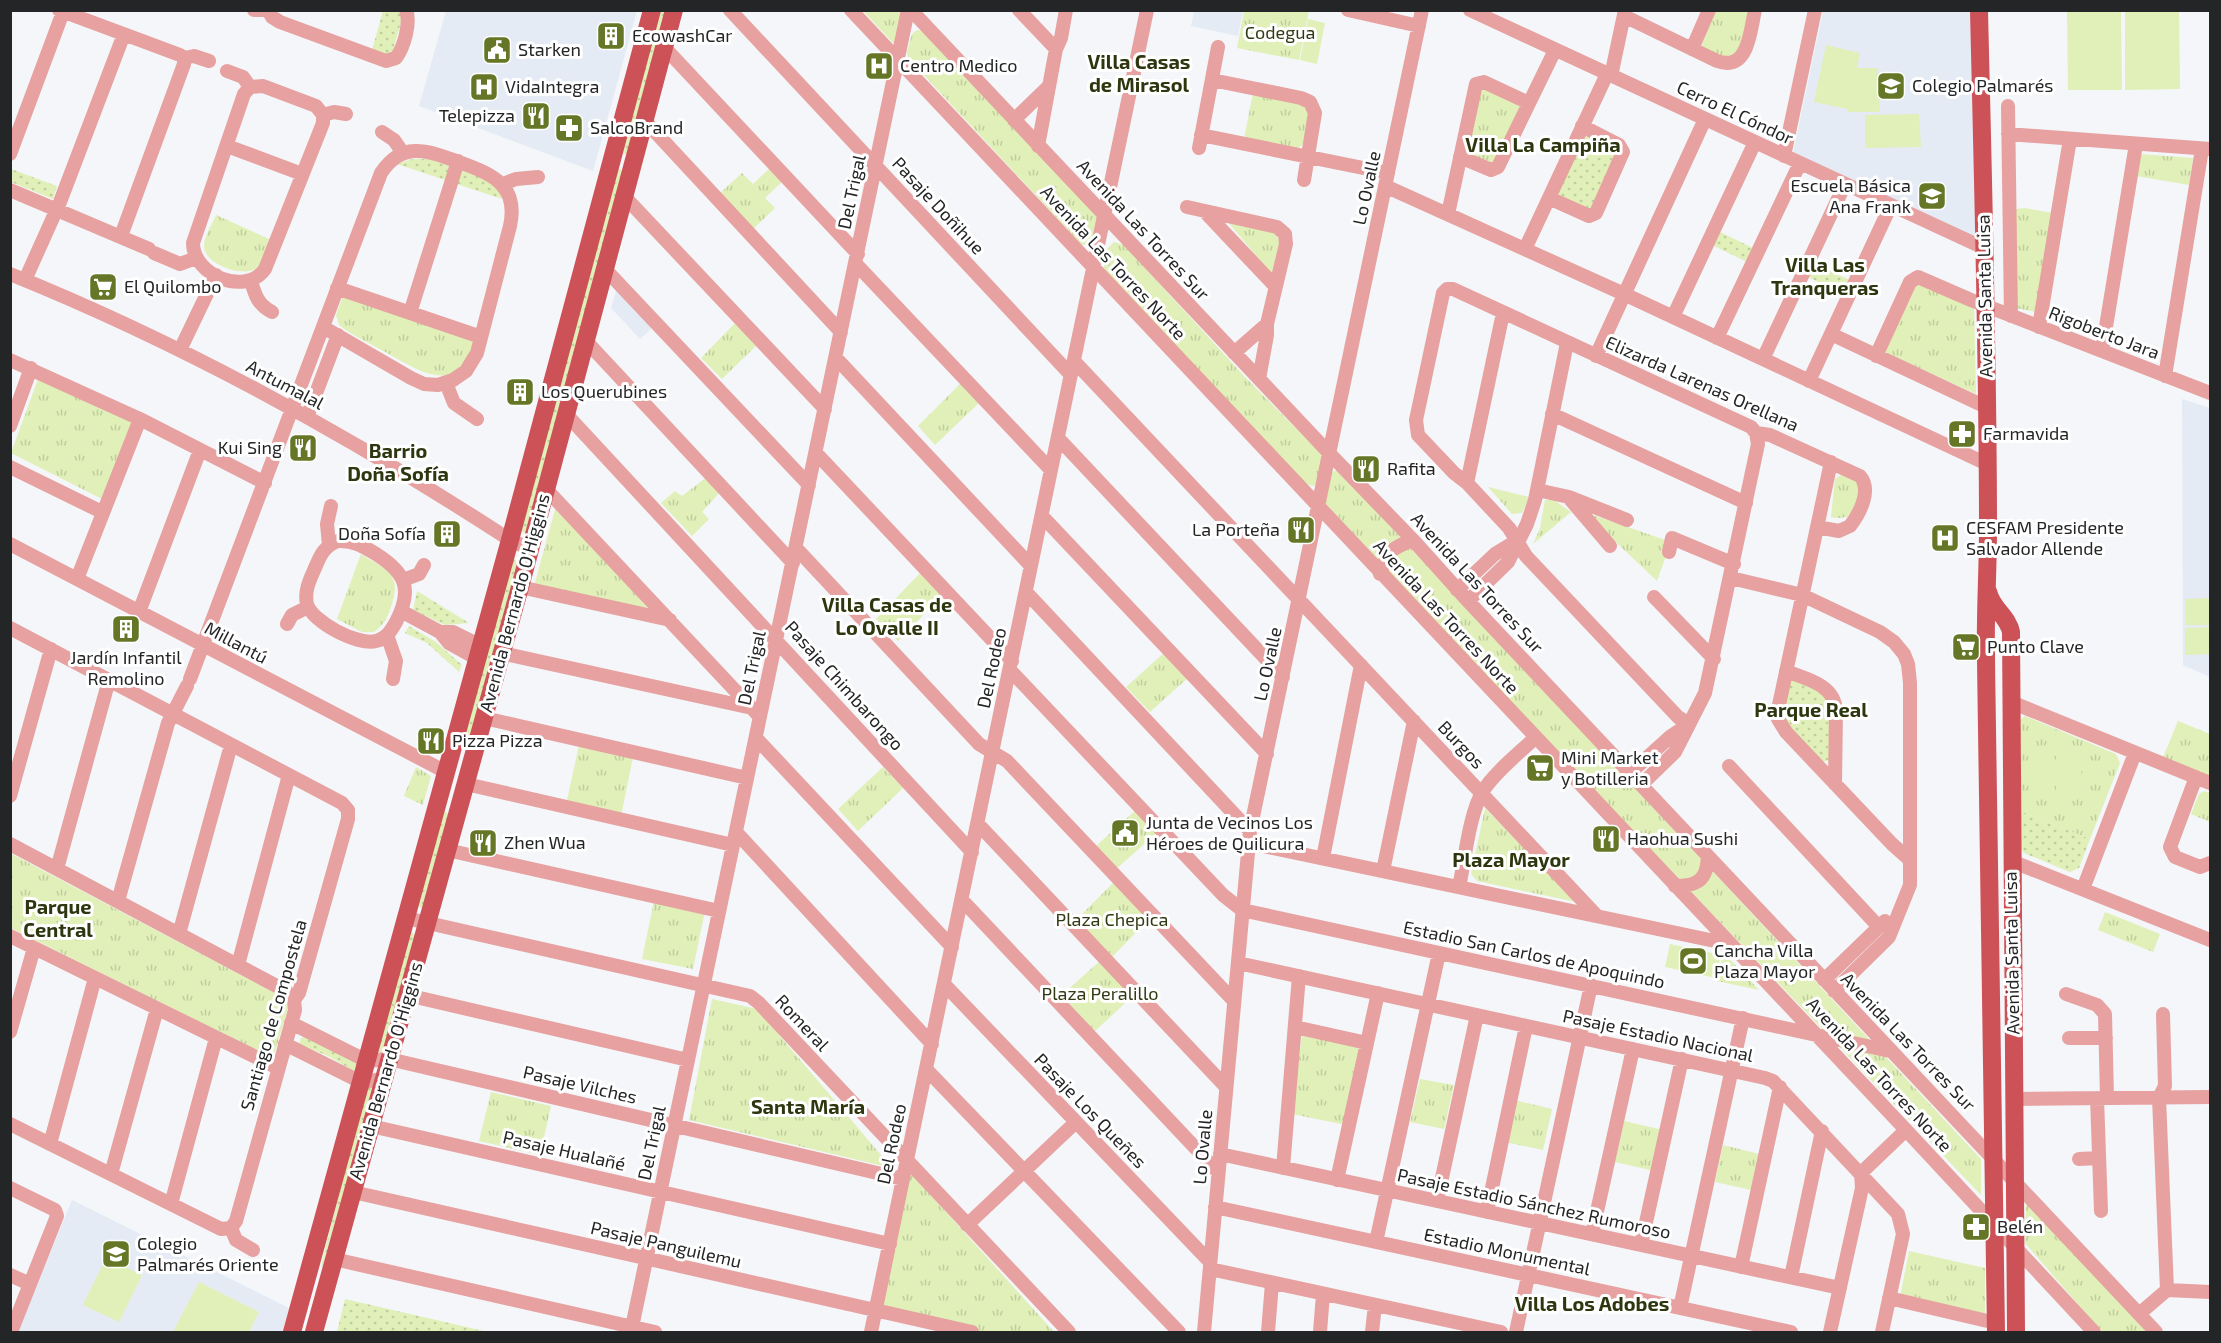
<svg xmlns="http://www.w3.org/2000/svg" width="2221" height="1343" font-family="'Exo 2',sans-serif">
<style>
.built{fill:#e4ebf4}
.grass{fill:url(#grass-dots)}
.park{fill:url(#park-tufts)}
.pitch{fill:#e0f0b8}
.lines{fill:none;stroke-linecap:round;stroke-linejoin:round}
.minor{stroke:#e6a1a0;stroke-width:14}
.major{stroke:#cd5258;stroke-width:18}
.labels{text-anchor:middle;stroke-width:6;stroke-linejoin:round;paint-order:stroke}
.park-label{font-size:18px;fill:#313a13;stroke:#fff}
.poi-label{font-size:18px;fill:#242526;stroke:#fff;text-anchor:start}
.street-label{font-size:18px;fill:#242526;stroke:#fff}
.neighbourhood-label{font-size:20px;font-weight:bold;fill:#2d360f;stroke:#fff}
</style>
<defs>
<pattern id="grass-dots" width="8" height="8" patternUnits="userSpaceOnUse" patternTransform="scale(1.5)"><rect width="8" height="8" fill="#e0f0b8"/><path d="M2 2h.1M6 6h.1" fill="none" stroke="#c0ce9e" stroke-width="1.8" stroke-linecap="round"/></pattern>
<pattern id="park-tufts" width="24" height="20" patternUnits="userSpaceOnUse" patternTransform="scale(1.5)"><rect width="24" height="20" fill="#e0f0b8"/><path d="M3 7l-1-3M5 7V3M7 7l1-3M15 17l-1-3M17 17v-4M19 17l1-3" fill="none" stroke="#c0ce9e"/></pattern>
</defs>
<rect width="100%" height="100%" fill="#f4f6f9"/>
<path class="built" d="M446,11H637L593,171L419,106Z
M1194,11H1243L1238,36L1191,26Z
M1823,11H1973L1979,239L1793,153Z
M617,288L653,327L640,339L611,308Z
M2182,399L2210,408V677L2183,665Z
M72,1200L289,1308L282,1332H18Z"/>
<path class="grass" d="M383,11H400L402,19L392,54L386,56L372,50Z
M658,11H666L628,154H623Z
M1583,134L1620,150L1592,212L1556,197Z
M412,159H430L489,180L498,189L502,199L397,164Z
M616,166L623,172L530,529L523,533L520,527Z
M11,169L57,186L53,199L11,182Z
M1718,231L1753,248L1747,262L1712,245Z
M1812,263L1852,281L1845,295L1806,276Z
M513,557L517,563L471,739L462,735Z
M417,591L469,623L445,625L413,610Z
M409,626L436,642L462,665L459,672L427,643L405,633Z
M1792,679L1801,681L1830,698V760L1821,762L1784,724L1782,713L1788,682Z
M440,809L451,815L425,909L416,906Z
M2020,811L2090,839L2079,868L2070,872L2024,853L2019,847Z
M411,931L416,936L386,1051L379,1053L375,1049Z
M310,1035L358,1063L354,1071L328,1056L299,1044L301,1038Z
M377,1084L326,1268L321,1266L366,1087Z
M345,1299L488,1332H337Z"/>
<path class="park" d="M863,11H903L895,45Z
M1244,11H1309L1299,60L1237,48Z
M1715,11H1749L1742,48L1731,56L1722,58L1701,47Z
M917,30L922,31L1100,219L1093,244L1082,245L908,58L907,52L912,34Z
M1483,88L1521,104L1495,166L1466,156L1478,92Z
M1253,93L1304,105L1309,113L1303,144L1296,150L1244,139Z
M2140,154L2193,158L2189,185L2136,176Z
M771,167L784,180L765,198L775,208L753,229L719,194L742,173L753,184Z
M2025,208L2052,213L2036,312L2015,308V209Z
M216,215L269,239C266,249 264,263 255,269C241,277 204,264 204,246C204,237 212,224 216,215Z
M1227,221L1272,229L1281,243L1275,278Z
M1114,242L1124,245L1244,376L1325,458L1317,484L1313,486L1305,484L1103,271L1107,249Z
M1917,281L1974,306L1976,394L1882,351Z
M343,296L474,340C459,397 422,373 387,353C371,344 353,336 339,325L336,315Z
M735,323L757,345L722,379L701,358Z
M38,379L132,422L102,499L11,453Z
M961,383L979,403L935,445L918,426Z
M1338,470L1981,1159V1195L1545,739L1327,505L1325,502L1332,472Z
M1844,473L1860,482L1863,489C1855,508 1854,522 1831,517L1835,479Z
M708,476L721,491L702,512L709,519L692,536L661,503L675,491L682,496Z
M1488,487L1529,497L1522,513L1512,514Z
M1545,500H1554L1571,512L1533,544L1540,528Z
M556,506L652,613L534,586Z
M1584,512L1671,542L1657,581Z
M361,554C385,570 402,572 392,604C388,616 385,624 374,632H362L337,619Z
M921,572L944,594L898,641L876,619Z
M1165,652L1190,676L1150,712L1126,687Z
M2025,716L2116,754L2120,763L2090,839L2020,811L2017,722Z
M2178,721L2210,734V779L2162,760Z
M579,745L633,757L621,816L566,805Z
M416,767L431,776L423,805L404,796Z
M883,767L903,788L858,831L838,809Z
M2204,791L2210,793V822L2191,814L2199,794Z
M1485,808L1576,902L1477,881L1471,874Z
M1137,809L1158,832L1116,869L1096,846Z
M10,853L290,1001L275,1052L265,1055L11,928Z
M1115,881L1150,918L1111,958L1075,921Z
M654,901L705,911L693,969L642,959Z
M2105,912L2160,934L2153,952L2098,930Z
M1723,954L1726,955L1759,990L1717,981Z
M1101,960L1134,995L1094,1032L1062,995Z
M712,999L757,1009L892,1168L689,1120Z
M1302,1034L1363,1048L1346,1125L1292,1114Z
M1420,1079L1454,1085L1444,1129L1410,1122Z
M491,1092L551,1106L540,1155L479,1141Z
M1514,1100L1552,1109L1543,1150L1505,1142Z
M1624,1121L1663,1130L1654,1171L1615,1162Z
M1723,1145L1759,1154L1751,1190L1715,1182Z
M910,1172L1054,1332H978L881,1311Z
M2026,1203L2148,1332H2103L2096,1325L2025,1243Z
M1909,1251L1985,1268V1317L1900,1297Z"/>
<path class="pitch" d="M2067,11H2121L2122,90H2068Z
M2125,11H2179L2180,89L2125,90Z
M1308,19L1325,23L1317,64L1300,60Z
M1826,45L1860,53L1857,68H1878L1880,112H1848L1847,109L1814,102Z
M1919,114L1921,147L1865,148V115Z
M2210,598V625H2186L2185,599Z
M2210,627V654L2185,655V628Z
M2081,746L2082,797L2056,798V747Z
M2053,747L2054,798L2029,799L2028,748Z
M1670,944L1721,955L1716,978L1665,967Z
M106,1258L142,1275L119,1322L83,1305Z
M199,1282L259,1312L249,1332H173Z"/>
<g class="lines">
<path class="minor" d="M59,10L180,55L184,58
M254,10H264
M268,10L272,17L280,22L386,61L396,58C404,47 411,23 406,10
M730,10L1071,375
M851,10L1906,1130L2094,1332
M911,10L1330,454L1413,540L1468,601L2156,1332
M1019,10L1056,49
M1348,10L1419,26
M1470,10L1984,248
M1624,16L1717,61C1749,72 1750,31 1755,10
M664,47L858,254
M1692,49L1709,10
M184,58L194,56L209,61
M227,71L243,77L250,87
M1611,76L1625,10
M1212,80L1301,98L1310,102L1315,113L1304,180
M250,87L244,94L193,243C193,275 245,297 265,269L323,123V115
M250,87L263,86L316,106L323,115
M2008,106L2011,316
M323,115L334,112L346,114
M1014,120L1048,87
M645,121L841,332
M382,132L394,140L403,153
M2008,134L2210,149
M1201,135L1388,173
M227,146L302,174
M1038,146L1056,49L1061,38L1066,10
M1199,148L1218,47
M10,154L63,12
M1784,156L1815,10
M1460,157L1491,170L1498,167L1555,50
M503,184L516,179L538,177
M1385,186L1624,294L1987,464
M10,190L149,249
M624,196L825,409
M1549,198L1589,216L1596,213L1623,152L1619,145L1582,126
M1187,207L1277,227L1285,234L1286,244L1267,324V335L1259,379
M1205,212L1275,286
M1448,214L1476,84L1484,82L1529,103
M121,236L184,64V58
M1525,249L1607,74
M154,253L180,264L196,258
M856,264L1051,470
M605,269L809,485
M10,274C186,345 352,437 510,540L530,549
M25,280L60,202L124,34
M251,281C255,295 258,305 272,312
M337,288L481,337
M410,313L458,161
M1673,317L1755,142
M2039,327L2070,139
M1831,334L1986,407
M1717,338L1800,163
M586,341L793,563
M180,350L216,275
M2102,351L2136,144
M1234,353L1267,324
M1596,356L1705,119
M1876,356L1910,282L1918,277L1971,300L2210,393
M836,358L1031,566
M1763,359L1845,184
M10,360L140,419L265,483
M1074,361L1597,916
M2165,376L2202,149
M1809,381L1891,205
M446,383L454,403L477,419
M566,414L972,852
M1552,414L1746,503
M307,417L338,335
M10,426L31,368
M1058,438L1283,677
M816,453L1012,661
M1831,462L1779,705L1778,719L1786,732L1892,844L1910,860
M10,467L102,512
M1467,483L1503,313
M546,489L760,717
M1537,490L1569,497L1627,520
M1570,499L1610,546
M1042,516L1267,754
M338,541C353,540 363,546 376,554C406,573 413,589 396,622C391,631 386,639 376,641C358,646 312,622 307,604C304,591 310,579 315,568C320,556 324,546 338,541Z
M10,544L446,772
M329,545L327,524L331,506
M796,548L979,744L1007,761L1234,1001
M1669,552L1672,538L1734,564
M1380,574C1389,550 1390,549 1413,540
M1731,578L1802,595L1880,632L1894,642L1904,654L1908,664L1910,683V885L1889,937L1834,991
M77,579L140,419
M403,580L419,574L424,565
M520,587L670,620
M1457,590L1495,554L1518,540
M1026,592L1250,831
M1654,597L1714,659
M1468,601L1508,562L1527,524L1535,500L1567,343
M401,611L440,632L449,643L478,659
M139,612L200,450
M287,624L292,615L308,607
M10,628L342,803L348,810V819L299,993L294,1000L295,1010L236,1221L231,1228
M440,632H453L481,646
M387,635L396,661L393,679
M501,653L752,708
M1010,670L1223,895L1242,910L1890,1051
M1786,671C1806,679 1834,684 1836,710L1835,784
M190,679L381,173C403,140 428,151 459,162C492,174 519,185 510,226L477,353L466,371L453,380L438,385L424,384L411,378L323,327
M2011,702L2210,783
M484,718L747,778
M1689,724L1678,717L1526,556L1509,528L1467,483L1454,473L1418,435L1416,420L1443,293L1447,289H1453L1751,427L1756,433L1770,435L1860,476C1872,490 1860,513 1850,526L1839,531L1817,527
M756,738L952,947
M1729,766L1879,927
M1630,773L1671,736L1689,724
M2196,777L2170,847L2175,857L2200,867L2210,863
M466,784L733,845
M1641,785L1675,752L1705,693L1758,444L1756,433
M10,796L51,649
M978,824L1226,1087
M736,832L932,1044
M1249,843L1729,944
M10,844L286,991L294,1000
M447,850L719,911
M1323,858L1361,665
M2011,861L2210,940
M57,869L109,680
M1383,871L1414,721
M1675,886C1699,886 1707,879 1708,856
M1459,887C1465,860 1469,814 1483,791C1494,773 1519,753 1535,738
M2083,889L2135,753
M962,900L1218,1172
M118,901L168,723L187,686
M406,918L750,996L759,1003L1069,1332
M179,934L231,745
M10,936L278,1068
M1238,963L1765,1078L1773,1081L1898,1214L1903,1234L1882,1332
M238,965L289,775
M1824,980L1885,921
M944,984L1210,1262
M2066,994L2097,1005L2105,1014L2107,1098
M407,995L688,1060
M291,1023L367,1061L389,1059L903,1179
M1295,1027L1367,1043
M10,1032L34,948
M2069,1038H2106
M285,1044L361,1082L384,1079
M926,1069L1179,1332
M2097,1098L2101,1211
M2159,1098L2167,1290
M2159,1098L2165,1086L2163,1014
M2014,1099L2210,1097
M10,1124L221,1229L231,1228
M371,1126L890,1244
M50,1144L95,978
M1220,1154L1840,1288
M2079,1159L2099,1158
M1283,1168L1299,976
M111,1174L157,1009
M1337,1180L1378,993
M10,1188L55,1210L57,1216L11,1332
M353,1192L972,1332
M1437,1201L1477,1015
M171,1204L216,1038
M1215,1207L1791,1332
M1487,1212L1526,1026
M967,1225L1076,1122
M231,1228L236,1240L253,1250
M1592,1234L1633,1049
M1376,1242L1439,953
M1641,1245L1682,1059
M334,1259L655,1332
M1741,1267L1780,1087
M1210,1269L1501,1332
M10,1275L30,1284
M1791,1277L1822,1131
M2167,1290L2210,1292
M1889,1298L1996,1323
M1680,1308L1743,1018
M2139,1314L2167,1290
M631,1332L908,10
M871,1332L1147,10
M1204,1332L1250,831L1422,10
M1268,1332L1272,1283
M1320,1332L1323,1294
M1372,1332L1375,1305
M1516,1332L1591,985
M1830,1332L1862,1188L1861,1173L1906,1130"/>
<path class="major" d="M1979,10C1983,183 1988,356 1988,529C1988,571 1985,613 1986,655C1988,881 1993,1107 1996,1332
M1988,591C1991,608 2008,616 2011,632L2016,1332
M292,1332L510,540L652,10
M314,1332L520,587L674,10"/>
</g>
<defs>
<g id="building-square" transform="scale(1.5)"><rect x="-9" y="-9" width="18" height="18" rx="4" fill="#657726" stroke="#fff"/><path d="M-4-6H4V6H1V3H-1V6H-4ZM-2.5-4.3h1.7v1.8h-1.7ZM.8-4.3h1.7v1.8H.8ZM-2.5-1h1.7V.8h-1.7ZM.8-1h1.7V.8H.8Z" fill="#fff"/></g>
<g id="civic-square" transform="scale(1.5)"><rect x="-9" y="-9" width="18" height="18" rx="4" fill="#657726" stroke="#fff"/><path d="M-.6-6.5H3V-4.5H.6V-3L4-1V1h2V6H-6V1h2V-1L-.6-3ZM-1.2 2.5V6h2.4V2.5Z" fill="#fff"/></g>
<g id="hospital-square" transform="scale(1.5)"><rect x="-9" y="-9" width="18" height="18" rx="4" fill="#657726" stroke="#fff"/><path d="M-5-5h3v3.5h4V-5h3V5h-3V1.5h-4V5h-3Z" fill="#fff"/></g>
<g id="school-square" transform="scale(1.5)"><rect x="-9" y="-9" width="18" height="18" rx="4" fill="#657726" stroke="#fff"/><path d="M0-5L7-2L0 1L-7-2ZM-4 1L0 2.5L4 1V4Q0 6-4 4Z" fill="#fff"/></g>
<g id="restaurant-square" transform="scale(1.5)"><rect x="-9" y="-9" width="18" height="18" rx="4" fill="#657726" stroke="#fff"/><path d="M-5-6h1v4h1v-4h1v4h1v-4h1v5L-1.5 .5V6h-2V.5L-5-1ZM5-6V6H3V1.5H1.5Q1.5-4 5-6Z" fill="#fff"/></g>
<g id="pharmacy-square" transform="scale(1.5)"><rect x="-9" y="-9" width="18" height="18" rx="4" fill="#657726" stroke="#fff"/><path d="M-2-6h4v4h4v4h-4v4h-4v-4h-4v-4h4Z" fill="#fff"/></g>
<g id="supermarket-square" transform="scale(1.5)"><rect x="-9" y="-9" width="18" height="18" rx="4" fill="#657726" stroke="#fff"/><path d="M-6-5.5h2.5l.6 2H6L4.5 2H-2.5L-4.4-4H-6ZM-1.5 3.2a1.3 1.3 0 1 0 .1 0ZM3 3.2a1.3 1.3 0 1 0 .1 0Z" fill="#fff"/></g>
<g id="stadium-square" transform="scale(1.5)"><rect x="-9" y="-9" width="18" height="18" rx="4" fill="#657726" stroke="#fff"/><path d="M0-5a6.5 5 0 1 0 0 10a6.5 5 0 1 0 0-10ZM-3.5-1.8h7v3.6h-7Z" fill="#fff"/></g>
</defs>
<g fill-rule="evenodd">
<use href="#building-square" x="611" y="36"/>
<use href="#civic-square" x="497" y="50"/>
<use href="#hospital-square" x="879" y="66"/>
<use href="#school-square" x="1891" y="86"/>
<use href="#hospital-square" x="484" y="87"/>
<use href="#restaurant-square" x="536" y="116"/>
<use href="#pharmacy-square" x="569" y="128"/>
<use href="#school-square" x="1932" y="196"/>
<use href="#supermarket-square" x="103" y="287"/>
<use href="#building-square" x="520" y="392"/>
<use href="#pharmacy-square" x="1962" y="434"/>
<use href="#restaurant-square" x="303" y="448"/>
<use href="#restaurant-square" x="1366" y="469"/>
<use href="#restaurant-square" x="1301" y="530"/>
<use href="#building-square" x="447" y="534"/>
<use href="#hospital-square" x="1945" y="538"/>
<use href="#building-square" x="126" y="629"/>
<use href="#supermarket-square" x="1966" y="647"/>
<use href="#restaurant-square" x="431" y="741"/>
<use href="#supermarket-square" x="1540" y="768"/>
<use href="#civic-square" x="1125" y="833"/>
<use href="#restaurant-square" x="1606" y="839"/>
<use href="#restaurant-square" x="483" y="843"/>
<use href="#stadium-square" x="1693" y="961"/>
<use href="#pharmacy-square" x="1976" y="1227"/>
<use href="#school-square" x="116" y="1254"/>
</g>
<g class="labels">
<g class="park-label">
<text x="1280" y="39">Codegua</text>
<text x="1112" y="926">Plaza Chepica</text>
<text x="1100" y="1000">Plaza Peralillo</text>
</g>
<g class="poi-label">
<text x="632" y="42">EcowashCar</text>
<text x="518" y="56">Starken</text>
<text x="900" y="72">Centro Medico</text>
<text x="1912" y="92">Colegio Palmarés</text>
<text x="505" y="93">VidaIntegra</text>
<text x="515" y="122" text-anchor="end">Telepizza</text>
<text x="590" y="134">SalcoBrand</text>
<text x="1911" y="192" text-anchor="end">Escuela Básica<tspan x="1911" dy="21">Ana Frank</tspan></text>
<text x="124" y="293">El Quilombo</text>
<text x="541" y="398">Los Querubines</text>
<text x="1983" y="440">Farmavida</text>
<text x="282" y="454" text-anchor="end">Kui Sing</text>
<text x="1387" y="475">Rafita</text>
<text x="1966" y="534">CESFAM Presidente<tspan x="1966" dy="21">Salvador Allende</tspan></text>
<text x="1280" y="536" text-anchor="end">La Porteña</text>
<text x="426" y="540" text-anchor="end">Doña Sofía</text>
<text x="1987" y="653">Punto Clave</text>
<text x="126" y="664" text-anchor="middle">Jardín Infantil<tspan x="126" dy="21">Remolino</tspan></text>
<text x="452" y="747">Pizza Pizza</text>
<text x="1561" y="764">Mini Market<tspan x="1561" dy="21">y Botilleria</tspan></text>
<text x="1146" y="829">Junta de Vecinos Los<tspan x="1146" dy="21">Héroes de Quilicura</tspan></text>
<text x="1627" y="845">Haohua Sushi</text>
<text x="504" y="849">Zhen Wua</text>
<text x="1714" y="957">Cancha Villa<tspan x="1714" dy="21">Plaza Mayor</tspan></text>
<text x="1997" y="1233">Belén</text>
<text x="137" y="1250">Colegio<tspan x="137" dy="21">Palmarés Oriente</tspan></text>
</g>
<g class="street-label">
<text transform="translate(1735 113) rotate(25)" y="6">Cerro El Cóndor</text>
<text transform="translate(1367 188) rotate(-78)" y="6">Lo Ovalle</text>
<text transform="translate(852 192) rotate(-78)" y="6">Del Trigal</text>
<text transform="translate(938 206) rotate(47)" y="6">Pasaje Doñihue</text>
<text transform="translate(1143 230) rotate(47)" y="6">Avenida Las Torres Sur</text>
<text transform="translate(1113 263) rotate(47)" y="6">Avenida Las Torres Norte</text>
<text transform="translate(1985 296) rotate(-91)" y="6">Avenida Santa Luisa</text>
<text transform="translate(2104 333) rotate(21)" y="6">Rigoberto Jara</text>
<text transform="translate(1702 384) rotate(24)" y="6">Elizarda Larenas Orellana</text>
<text transform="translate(285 385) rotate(28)" y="6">Antumalal</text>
<text transform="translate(1477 583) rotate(47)" y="6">Avenida Las Torres Sur</text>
<text transform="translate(515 603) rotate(-75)" y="6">Avenida Bernardo O'Higgins</text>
<text transform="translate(1446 617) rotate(47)" y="6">Avenida Las Torres Norte</text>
<text transform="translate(236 643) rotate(28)" y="6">Millantú</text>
<text transform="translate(1268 664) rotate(-78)" y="6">Lo Ovalle</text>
<text transform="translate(752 668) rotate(-78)" y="6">Del Trigal</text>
<text transform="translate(992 668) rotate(-78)" y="6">Del Rodeo</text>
<text transform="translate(844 686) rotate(48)" y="6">Pasaje Chimbarongo</text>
<text transform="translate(1461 745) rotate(47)" y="6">Burgos</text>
<text transform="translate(2012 953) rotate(-91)" y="6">Avenida Santa Luisa</text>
<text transform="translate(1534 955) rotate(12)" y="6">Estadio San Carlos de Apoquindo</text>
<text transform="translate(274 1015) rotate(-74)" y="6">Santiago de Compostela</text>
<text transform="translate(802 1023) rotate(47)" y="6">Romeral</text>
<text transform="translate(1658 1036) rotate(12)" y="6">Pasaje Estadio Nacional</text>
<text transform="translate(1908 1042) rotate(46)" y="6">Avenida Las Torres Sur</text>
<text transform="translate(386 1071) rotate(-74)" y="6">Avenida Bernardo O'Higgins</text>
<text transform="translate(1879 1075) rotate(47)" y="6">Avenida Las Torres Norte</text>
<text transform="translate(580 1085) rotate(13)" y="6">Pasaje Vilches</text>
<text transform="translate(1090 1111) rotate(46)" y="6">Pasaje Los Queñes</text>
<text transform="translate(652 1143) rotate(-78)" y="6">Del Trigal</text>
<text transform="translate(892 1144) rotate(-78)" y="6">Del Rodeo</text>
<text transform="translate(1203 1147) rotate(-85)" y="6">Lo Ovalle</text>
<text transform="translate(564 1151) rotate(13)" y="6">Pasaje Hualañé</text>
<text transform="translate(1534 1204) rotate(12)" y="6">Pasaje Estadio Sánchez Rumoroso</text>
<text transform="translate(666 1245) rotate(13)" y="6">Pasaje Panguilemu</text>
<text transform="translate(1507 1252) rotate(12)" y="6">Estadio Monumental</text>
</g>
<g class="neighbourhood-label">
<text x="1139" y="69">Villa Casas<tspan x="1139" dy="23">de Mirasol</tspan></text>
<text x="1543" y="152">Villa La Campiña</text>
<text x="1825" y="272">Villa Las<tspan x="1825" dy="23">Tranqueras</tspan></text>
<text x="398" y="458">Barrio<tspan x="398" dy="23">Doña Sofía</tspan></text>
<text x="887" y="612">Villa Casas de<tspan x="887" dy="23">Lo Ovalle II</tspan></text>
<text x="1811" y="717">Parque Real</text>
<text x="1511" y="867">Plaza Mayor</text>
<text x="58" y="914">Parque<tspan x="58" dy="23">Central</tspan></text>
<text x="808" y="1114">Santa María</text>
<text x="1592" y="1311">Villa Los Adobes</text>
</g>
</g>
<rect width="2221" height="1343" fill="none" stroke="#242526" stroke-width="24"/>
</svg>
